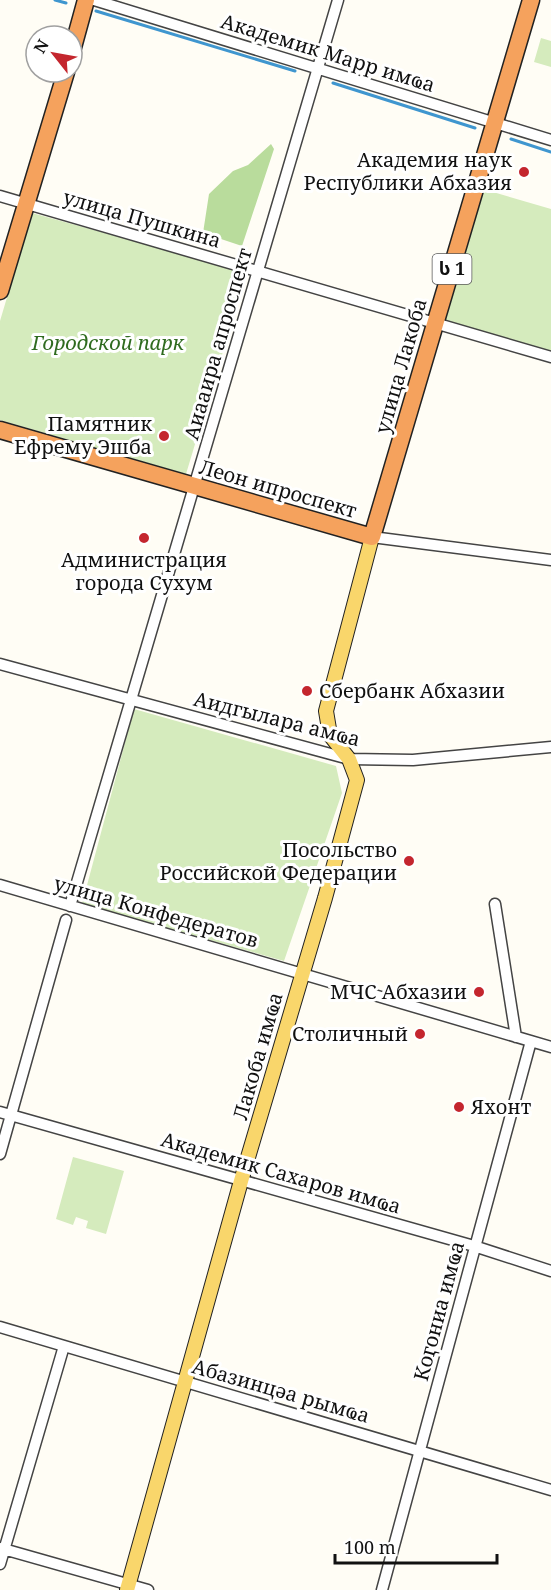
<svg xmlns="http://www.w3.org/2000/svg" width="551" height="1590" font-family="'Noto Serif','Noto Sans Georgian',serif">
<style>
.green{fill:#d5ebbd}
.forest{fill:#b9dc9c}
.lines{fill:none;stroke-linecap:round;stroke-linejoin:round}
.stream{stroke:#3f96cf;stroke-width:3}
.minor-casing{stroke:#444;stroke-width:13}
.major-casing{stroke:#222;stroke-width:16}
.highway-casing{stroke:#222;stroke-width:19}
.minor{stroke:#fff;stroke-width:10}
.major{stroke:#f9d66b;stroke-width:14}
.highway{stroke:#f5a25d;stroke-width:16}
.poi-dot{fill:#c4262e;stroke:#fff;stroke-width:2}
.labels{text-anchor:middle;stroke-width:6;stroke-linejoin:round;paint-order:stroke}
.shield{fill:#fff;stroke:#585858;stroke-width:1.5}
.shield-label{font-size:18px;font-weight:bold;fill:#111}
.street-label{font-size:20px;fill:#111;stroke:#fff}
.poi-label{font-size:20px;fill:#111;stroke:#fff;text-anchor:end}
.park-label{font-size:20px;font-style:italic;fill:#2f6b1f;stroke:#fff}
</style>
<rect width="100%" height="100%" fill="#fffdf5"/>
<path class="green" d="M541,38L551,41V67L534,62Z
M476,187L551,209V357L436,322Z
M32,213L247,272L186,474L0,420V321Z
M134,709L336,766L342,793L284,961L82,904Z
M73,1157L124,1171L106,1234L86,1228L88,1221L76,1217L73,1225L56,1219Z"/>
<path class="forest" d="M271,144L274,149L242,246L203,233L209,194L233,171L248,165Z"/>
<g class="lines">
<path class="stream" d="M55,0L66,3
M96,11L295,71
M333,83L475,128
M511,139L551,152"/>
<g class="minor-casing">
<path id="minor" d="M94,0L551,140
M0,196L551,357
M372,537L551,560
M0,664L349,759L413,760L551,747
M0,885L551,1047
M495,904L516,1037
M70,906L338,0
M0,1112L474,1246L551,1271
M0,1154L66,920
M0,1327L551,1490
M0,1548L148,1590
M0,1564L64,1346
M382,1590L531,1041"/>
</g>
<g class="major-casing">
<path id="major" d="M127,1590L241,1181L325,898L357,780L349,759L330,735L326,711L372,537"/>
</g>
<g class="highway-casing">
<path id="highway" d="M72,51L86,0
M0,291L66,72
M0,430L372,537L531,0"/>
</g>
<use href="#minor" class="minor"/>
<use href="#major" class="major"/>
<use href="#highway" class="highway"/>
</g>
<g class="poi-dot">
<circle cx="524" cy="172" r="6"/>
<circle cx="164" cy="436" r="6"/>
<circle cx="144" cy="538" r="6"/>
<circle cx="307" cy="691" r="6"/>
<circle cx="409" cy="861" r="6"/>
<circle cx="479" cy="992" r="6"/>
<circle cx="420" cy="1034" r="6"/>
<circle cx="459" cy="1107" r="6"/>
</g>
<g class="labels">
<rect class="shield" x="432.5" y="254" width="39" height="30" rx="4.5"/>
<g class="shield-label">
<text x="452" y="275">ს 1</text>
</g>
<g class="street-label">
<text transform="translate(328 53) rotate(17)" y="7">Академик Марр имҩа</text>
<text transform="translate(142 219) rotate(16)" y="7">улица Пушкина</text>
<text transform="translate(218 344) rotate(-74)" y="7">Аиааира апроспект</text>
<text transform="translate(401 366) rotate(-74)" y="7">улица Лакоба</text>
<text transform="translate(278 489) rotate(16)" y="7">Леон ипроспект</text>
<text transform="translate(277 719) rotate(14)" y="7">Аидгылара амҩа</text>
<text transform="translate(156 912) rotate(16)" y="7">улица Конфедератов</text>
<text transform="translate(258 1056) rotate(-74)" y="7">Лакоба имҩа</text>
<text transform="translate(281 1173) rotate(16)" y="7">Академик Сахаров имҩа</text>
<text transform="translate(439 1311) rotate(-75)" y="7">Коӷониа имҩа</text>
<text transform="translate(281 1391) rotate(16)" y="7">Абазинцәа рымҩа</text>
</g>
<g class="poi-label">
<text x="512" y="167">Академия наук<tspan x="512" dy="23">Республики Абхазия</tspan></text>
<text x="152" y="431">Памятник<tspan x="152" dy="23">Ефрему Эшба</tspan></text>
<text x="144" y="567" text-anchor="middle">Администрация<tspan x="144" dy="23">города Сухум</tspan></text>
<text x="319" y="698" text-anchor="start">Сбербанк Абхазии</text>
<text x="397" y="857">Посольство<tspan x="397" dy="23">Российской Федерации</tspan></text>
<text x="467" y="999">МЧС Абхазии</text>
<text x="408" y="1041">Столичный</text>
<text x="471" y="1114" text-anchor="start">Яхонт</text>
</g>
<g class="park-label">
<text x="108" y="350">Городской парк</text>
</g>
</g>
<g transform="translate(54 54) rotate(301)"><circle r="28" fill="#ffffff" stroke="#a0a0a0" stroke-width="1.5"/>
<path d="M0-4.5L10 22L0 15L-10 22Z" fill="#c4262e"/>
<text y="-9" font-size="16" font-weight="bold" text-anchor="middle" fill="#111111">N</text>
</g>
<path d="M335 1554v9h162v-9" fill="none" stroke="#111111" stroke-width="3"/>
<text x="344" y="1554" font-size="18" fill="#111111" stroke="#ffffff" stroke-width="4.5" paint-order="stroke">100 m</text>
</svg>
